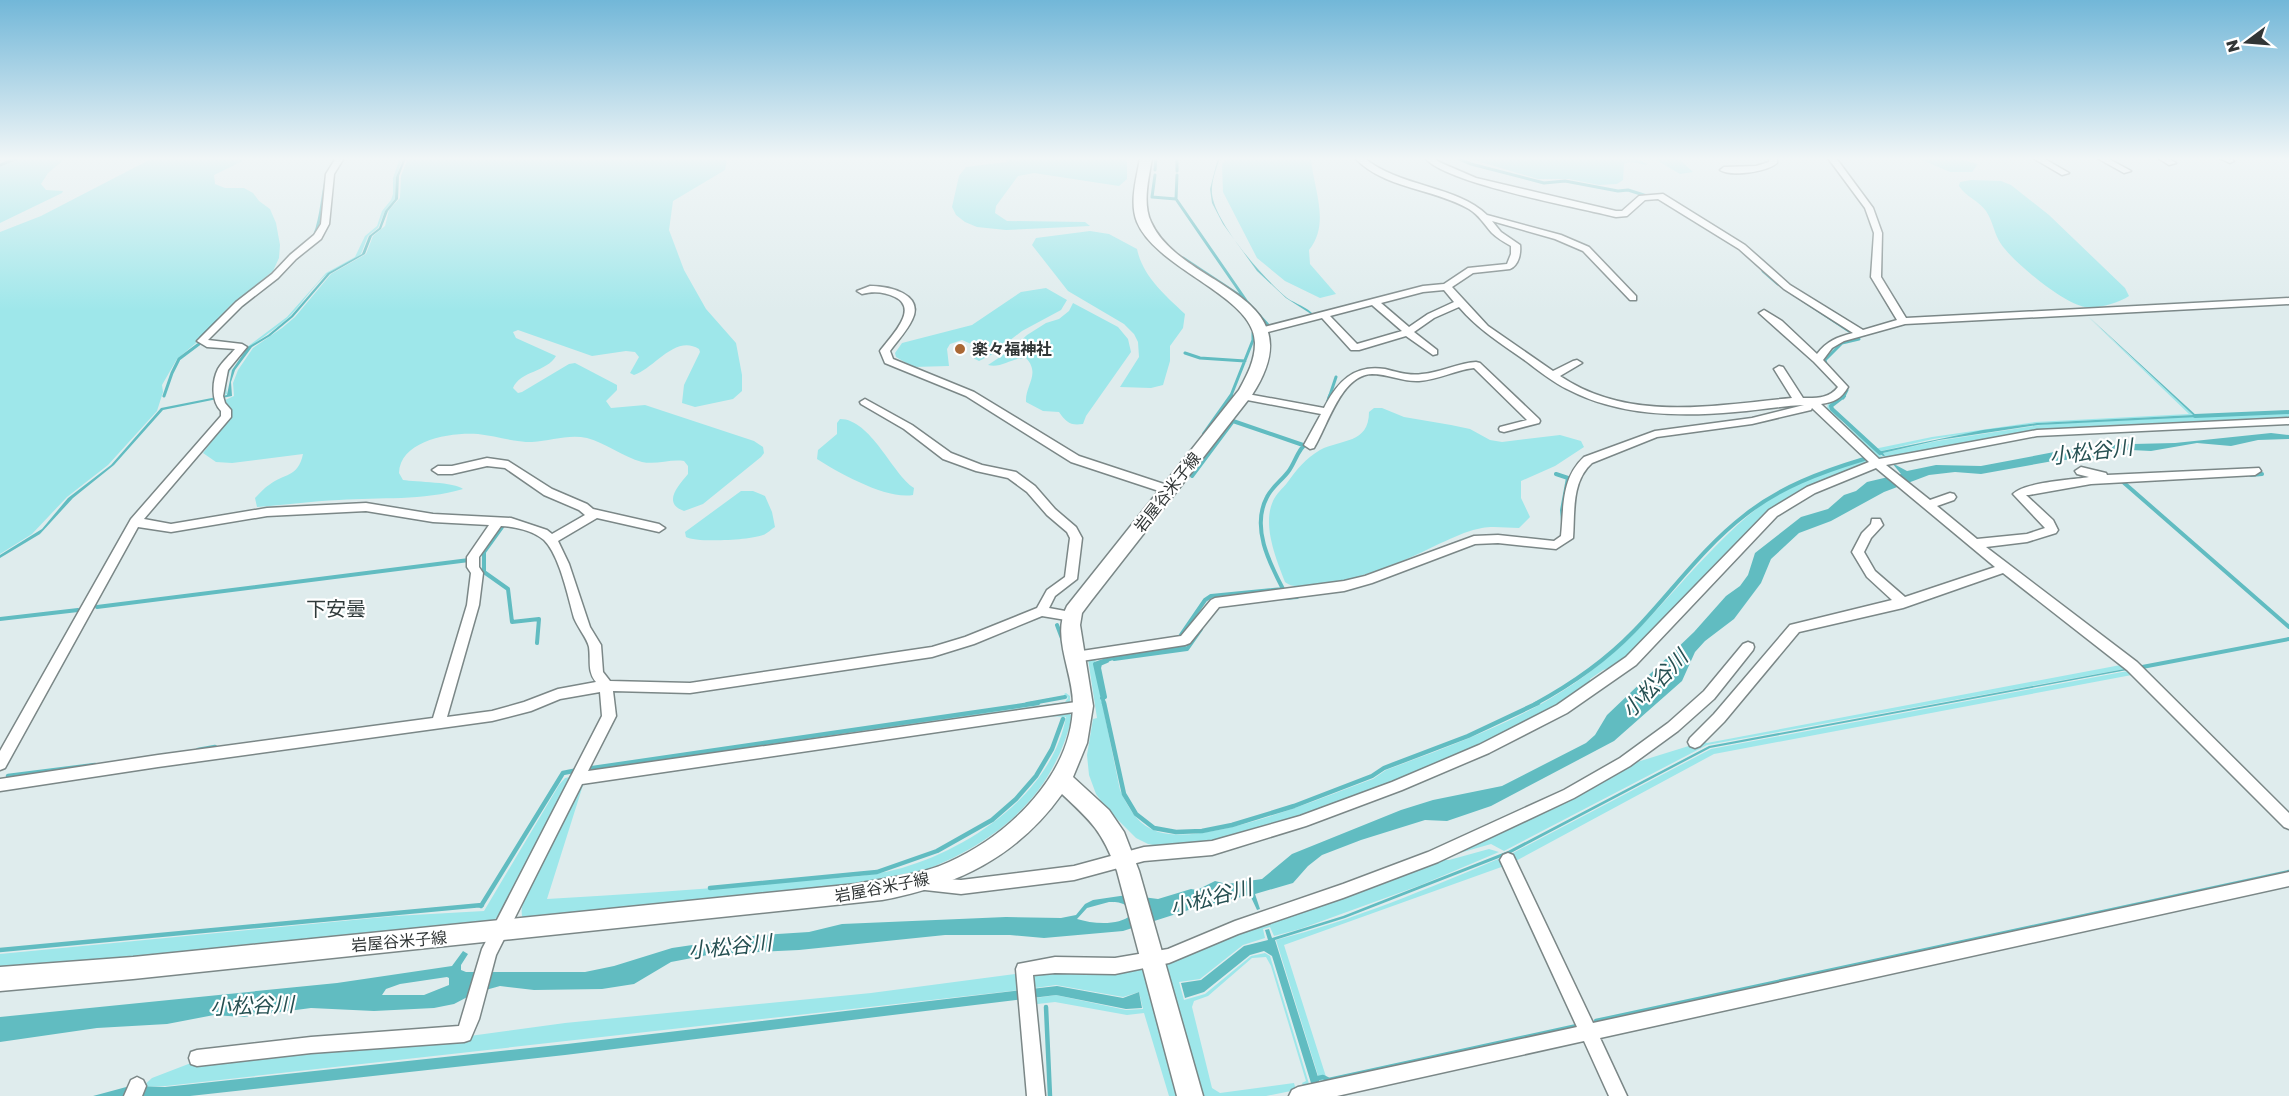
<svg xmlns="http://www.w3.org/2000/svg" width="2289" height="1096" font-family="'Golos Text','Noto Sans JP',sans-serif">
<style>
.green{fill:#9ee7ea}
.water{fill:#61bcc1;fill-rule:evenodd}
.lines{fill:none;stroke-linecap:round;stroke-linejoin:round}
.stream-far2{stroke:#61bcc1;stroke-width:3}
.stream-far1{stroke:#61bcc1;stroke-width:4}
.stream{stroke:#61bcc1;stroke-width:4.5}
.street-casing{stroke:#7b8787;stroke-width:3}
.secondary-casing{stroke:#7b8787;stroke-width:3}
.street{fill:#fff;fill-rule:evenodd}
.secondary{fill:#fff;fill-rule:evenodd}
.poi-dot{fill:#aa6835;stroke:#fff;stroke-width:2}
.labels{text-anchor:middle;stroke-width:4.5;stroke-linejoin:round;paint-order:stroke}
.poi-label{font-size:16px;font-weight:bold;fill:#313636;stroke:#fff;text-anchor:start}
.street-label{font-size:16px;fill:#313636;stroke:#fff}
.quarter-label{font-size:20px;fill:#2f3a3a;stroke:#fff}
.near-water-label{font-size:21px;font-style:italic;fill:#265052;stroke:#fff}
</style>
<rect width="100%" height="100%" fill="#dfeced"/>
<path class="green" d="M19,158H66L48,173L41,184L46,190L63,191L62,193L0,223V166Z
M153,158H249L214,175L215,184L225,188H244L253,193L259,201L270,209L276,223L280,245L279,258L273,271L229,307L196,343L177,359L162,385L163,392L157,411L108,465L67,497L32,534L0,554V232L41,216Z
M400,158H403L396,177L395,199L385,211L378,228L368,236L361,254C352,262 339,266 329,273C316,281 303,303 291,315C269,338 221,355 227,394L221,396L224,369L239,353L287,317L326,273L355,257L365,236L377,226L382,211L391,200L393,194V178Z
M408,158H712L727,160L725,170L673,201L669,230L684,270L706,309L736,343L742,375V391L733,399L695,407L682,403L684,385L700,352L699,349C675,334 654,369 634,375L630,373L639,357L635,352L626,351L592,356L518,330L513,332L516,338L556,356C547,372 520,371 513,388L518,393L522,392L569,364L575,363L617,385V390L606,401L611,408L645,405L754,441L763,447L764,453L761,457L703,504L684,511C662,503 678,486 688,474V466L684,461C670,459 656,465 642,462C623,457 606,443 587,438C568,434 551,441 532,442C513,442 496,436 478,434C451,432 400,440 399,473L403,480C416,482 455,482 463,489C423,501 380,497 339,500C312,501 284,505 257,507L255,498C259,494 264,488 269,485C284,473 298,478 303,454L232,463L216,462L203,453L228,419L230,411L225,400L234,396L233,383L238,370L253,348L282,328L295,317L331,274L366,254L373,236L385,226L389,210L400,198L401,176Z
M1009,158H1127V179L1119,186L1034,173L1018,176L996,206L995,213L1007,221L1085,222L1090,226L1006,230L977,227L965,222L956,215L952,207L959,176L966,167L1006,162Z
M1227,158H1311C1313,188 1331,223 1309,250L1310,264L1336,294L1320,298L1285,281L1257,258L1223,192L1222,164Z
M1467,158H1637L1648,165L1630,162L1624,164L1623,180L1617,184L1599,185L1569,179H1538Z
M1653,158H1678L1693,172L1680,174Z
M1917,158H1956L1978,164L1972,172H1950Z
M1971,180L2001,181L2011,185L2049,215L2125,288L2129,296C2119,303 2097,309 2085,307C2063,303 2014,263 2001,244C1994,234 1993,221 1986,211C1979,201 1965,196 1959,186L1960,182Z
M1090,231L1109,234L1137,249C1143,277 1165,295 1185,314L1183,328L1170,346V361L1163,385L1151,388L1120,387L1139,357L1138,342L1134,334L1124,324L1068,291L1032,245L1036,238Z
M1046,288L1067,300L1061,310L1022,331L991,355L979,361L973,358L978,347L962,340L950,344L947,349L949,366L913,367L896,357L895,353L902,343L972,325L1021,292Z
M1073,303L1118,327L1128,339L1131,352L1086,416L1083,424C1070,426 1066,422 1059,412L1043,411L1026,402C1025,385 1041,374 1026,358C1013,357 1001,369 988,365L1012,349L1027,335L1046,323L1059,319L1069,311Z
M2085,314L2193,415L2036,423L1933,439L1877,452L1883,457L1885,456L1883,453L1937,441L2047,424L2289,412V420L2032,433L1953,445L1891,460L1876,459L1827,409L1828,404L1844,391L1824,364L1823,358L1835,344L1856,336L1859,338L1841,342L1824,359L1846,390L1842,396L1830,408L1842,422L1874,449L1932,437L2035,422L2189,414Z
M1374,408H1382L1404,417L1451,425L1470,429L1490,440L1502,442L1560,435L1581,441L1584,447L1555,466L1521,481V498L1530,517L1519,528C1507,528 1493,526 1482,528C1459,532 1431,549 1409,558C1386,568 1305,599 1285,582C1276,559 1262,525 1273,501C1276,494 1283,488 1287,483C1297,469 1305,459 1320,450C1341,439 1369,444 1369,412Z
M840,419C871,419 892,474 914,488L913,495C887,500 839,473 817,459L818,450L837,434V423Z
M1868,459V463L1783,503L1619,665L1603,670L1590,679V687L1504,735L1381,789L1244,837L1168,848L1148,844L1136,838L1107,809L1096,794L1089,775L1087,755L1093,719L1097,718L1088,659L1127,653L1096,660L1094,663L1120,790C1127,805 1135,821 1151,829C1197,852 1325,796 1373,779L1386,770C1461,742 1539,715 1601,663C1661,615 1708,542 1771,498C1801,478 1835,470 1868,459Z
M741,491H753L765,496L772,512L775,527C771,529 767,534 763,535C751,540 696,543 686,537L685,532Z
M2126,664L2130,668L1707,745L1504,851L1491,844L1449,856L1621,767L1692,745L1702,740L1707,743Z
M2133,670L2137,674L1714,754L1512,863L1509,855L1711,749Z
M1066,693L1070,696V704L707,756L943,718L1065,702L1068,698L1064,694Z
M1068,711L1072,717C1049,811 978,854 892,882L525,919L522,916C518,894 563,815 574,791L584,782L547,899C629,894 711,889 793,881C829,878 867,878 902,868C971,848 1052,793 1066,717L1029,715Z
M570,777L507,907L492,922L336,939L0,969V954L395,916L484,911L559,785L565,778Z
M1489,849L1499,852L1421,885L1300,929L1274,936L1270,927L1263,929L1265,938L1243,945L1200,979L1179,982L1184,1000L1205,994L1251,956L1265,953L1270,956L1310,1087L1304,1088L1302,1083L1306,1081L1271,966L1266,957L1252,958L1208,996L1194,1001L1192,1007L1212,1088L1220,1093L1294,1083L1296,1090L1266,1096H1202L1185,1041L1165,961L1437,859L1449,860Z
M1503,857L1507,865L1284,945L1328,1083L1321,1085L1276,940C1354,920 1429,888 1503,857Z
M1145,966L1178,1096H1169L1144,1013L1127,1015L1055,1002L1029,1005V999L1056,995L1126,1010L1143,1009L1139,992L1123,997L1056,985L1028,989L1033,972Z
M1015,974L1017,975L1021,990L166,1086L142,1087L152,1078L191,1063L455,1038L565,1023L871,993Z"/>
<path class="water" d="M404,158H406L399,176L398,199L388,211L381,229L372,236L365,254L330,274L293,317L270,336L252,347L235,370L231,382L232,396L163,410L114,465L73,498L40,534L0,558V555L42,529L68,498L111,465L161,408L227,395L232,370L248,347L268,335L291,316L328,273L362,254L369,236L379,228L385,211L395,199L396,177Z
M1218,158H1220C1216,169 1211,182 1212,194C1215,223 1264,279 1287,298C1296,304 1307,307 1314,315L1297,320L1296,319L1311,314L1286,298L1257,271L1223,224L1212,203L1210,189Z
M2089,317L2198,417L2038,425L1939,440L1883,453L1885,456H1883L1877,452L1983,430L2037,423L2193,415Z
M2271,433L2289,435V439L2258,440L2231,446L2197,443L2151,451L2111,449L2096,453L2099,457L2053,461L1981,474L1955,472L1929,475L1884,492L1831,521L1799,533L1771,559L1761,583L1734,619L1705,641L1695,652L1682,681L1614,741L1491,806L1447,821L1425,820L1361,840L1322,855L1308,866L1293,883L1255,894L1260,909L1257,910L1250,895L1198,907L1123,931L1044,938L1010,935H945L799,950L713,954L671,962L634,984L602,989L534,990L500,986L475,993L454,1004L434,1008L374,1011L311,1008L243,1017L214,1015L167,1024L97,1028L0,1042V1017L337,983L452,966L463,951L468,954L461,965V970L466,972H585L614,966L672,948L760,935L809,932L842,924L1006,917L1061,918L1076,915L1085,904L1093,900L1127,895L1158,899L1191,889L1197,890L1215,881L1227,884L1262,879L1292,854L1401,810L1433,800L1502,786L1586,743L1595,735L1607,715L1694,632L1726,596L1740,586L1748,575L1755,553L1801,517L1828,509L1844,495L1856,491L1867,482L1901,474L1892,463L1907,471L1936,465L1981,466L2091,445L2175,443ZM1109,902C1120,902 1129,903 1131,915C1119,926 1093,924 1077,919L1087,908ZM447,977L449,978V985L424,995H382L386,989L400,984Z
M2130,668H2138L1710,748L1509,854L1345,918L1275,940L1324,1096H1315L1272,956L1264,951L1250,955L1204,992L1185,998L1181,983L1201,980L1244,946L1268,940L1265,930L1269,929L1272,938L1343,916L1508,851L1709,746Z
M1057,986L1123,998L1139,992L1142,1008L1126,1009L1056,995L565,1055L190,1096H93L130,1086L165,1087L277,1075L567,1044Z"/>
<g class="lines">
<path class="stream-far2" d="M1177,158V171
M1457,158L1471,164L1544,183L1565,181L1618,191L1628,190L1647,196
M0,165L17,158
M1155,170L1156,158
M1155,175L1152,197L1176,199
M1177,175L1176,199L1247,302L1269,326
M315,234C325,209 320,181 336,158
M1881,234V253
M1183,258L1242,297
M1763,271L1778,284
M1784,288L1849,331
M1185,353L1200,358L1245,361
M1826,364L1825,360L1842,343L1859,339
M164,396L172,373L179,359L199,344L201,337L218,320
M1230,398L1253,340V333
M1329,398L1336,377
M1843,398L1847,390L1845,386"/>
<path class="stream-far1" d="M1844,396L1831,406L1832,409L1880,453
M1328,402L1330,396
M2195,416L2289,412
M1204,434L1231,396
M1556,474L1568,478L1562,510L1563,522
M2251,475L2262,474
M1192,476L1233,421L1303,445
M2123,482L2289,627
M502,527L484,552V572L508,589L512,622L539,619L537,643
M1286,598L1297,597
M97,607L469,560
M0,619L78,610
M1057,625L1063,641
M1181,635L1205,600L1211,596L1283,589C1269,562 1251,527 1267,497C1272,487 1281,481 1288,472C1295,463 1298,448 1308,442
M1114,659L1187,649L1201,629
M2137,668L2289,639
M1102,698L1105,697L1099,668L1100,664L1107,661
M1027,704L1065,697
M1104,704L1095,664L1124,654L1184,647
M1535,704C1572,684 1605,661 1634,631C1671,593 1702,548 1745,515C1780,487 1821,472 1864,459"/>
<path class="stream" d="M1104,703L1124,794L1136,814L1154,828L1176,832L1202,831L1232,825L1294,806L1372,776L1384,768L1468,736L1538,703
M198,750L215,747
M586,769L1038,703
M8,776L95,765
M710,888L877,872L937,851L992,820L1016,799L1036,776L1052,749L1063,719
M481,906L563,773L578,770
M0,950L482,905
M1046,1007L1050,1096
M1596,1021L2289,872
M1314,1079L1323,1077L1329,1080L1577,1026"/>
<g class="street-casing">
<path id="street" d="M336,158H344L334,174L329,224L321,239L296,259L278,278L242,306L208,340L242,344L247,347L228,370L223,396L225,403L231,410V417L144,519L171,524L267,508L366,503L433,514L511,518L547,530L552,534L585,515L579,510L544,495L505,468L487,466L452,474H438L432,470L438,466H452L487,458L508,461L552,489L587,504L593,509L659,524L665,528L659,532L597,518L558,541L569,564L590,627L601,645L603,672L610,681L690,683L932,647L965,637L1037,608L1047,590L1065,577L1070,538L1067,532L1047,515L1027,492L1008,478L976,471L943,459L904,429L861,404L860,402L865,399L912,425L951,453L982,465L1016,472L1035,486L1055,509L1076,527L1082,538L1077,579L1055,596L1049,608L1076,613L1078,616L1076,619L1072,621L1042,616L974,644L932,657L690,693L613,691L616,716L588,771L1083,701L1088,702L1090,706L1088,710L582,784L496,955L479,1019L470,1040L464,1042L311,1053L197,1066L191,1064L189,1058L191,1052L197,1050L311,1037L459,1026L482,949L602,716L600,692L560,699L531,711L492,721L158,767L0,791V779L158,755L433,718L467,605L471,573L467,567V557L489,525L433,522L366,511L267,516L171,532L138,527L5,768L0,770V751L131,519L221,416V411C211,401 212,381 218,369C222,362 230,355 235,349L207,347L197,341L236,302L272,274L290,255L314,235L321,224L326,174ZM501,526C514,526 534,531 544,540C560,556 568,597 574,618C578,628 587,638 589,647C591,661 587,671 596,682L558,689L524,702L492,711L447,717L479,605L483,573L479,567V557Z
M1355,158H1364C1399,187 1458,186 1487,215L1561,235L1589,247L1636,296V300H1630L1583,251L1555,239L1492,221L1501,232L1520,245C1521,253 1519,265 1510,269L1473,273L1452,287L1488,326L1553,371L1573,361L1577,360L1582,363L1560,376C1630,423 1714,405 1792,398L1774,369L1779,366L1783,367L1803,398C1816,398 1829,399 1838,387L1814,362L1759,313L1764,310L1782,321L1817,354C1827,341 1837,337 1853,333L1784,289L1739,249L1658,199L1645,200L1627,216L1616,217C1577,207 1447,184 1425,158H1434L1439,162L1476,178L1616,211H1622L1639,196L1663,194L1745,245L1790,285L1863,330L1897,320L1871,277L1874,233L1865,208L1828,158H1836L1873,208L1882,233L1881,277L1906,318L2289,298V304L1905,324L1844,341L1832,348L1823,360L1848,387C1841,399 1834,402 1821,404L1879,459L2037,430L2289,418V424L2037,436L1886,465L1930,500L1950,493L1954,494L1956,497L1954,500L1937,506L1977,539L2027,534L2045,528L2013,494C2025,482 2071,480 2089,477L2077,474L2075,471L2081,467L2106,473L2107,475L2259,468L2261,471L2255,475L2091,484L2029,495H2026L2053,520L2058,530L2056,533L2027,542L1986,547L2137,662L2289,813V829L2284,827L2127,670L2003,573L1903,608L1799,632L1724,722L1700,746L1695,748L1690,746L1688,742L1690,738L1714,714L1790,625L1892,600L1867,577L1852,552L1862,533L1871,524L1872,519H1880L1883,525L1871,538L1864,552L1875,571L1905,597L1995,567L1876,468L1815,493L1777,516L1636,665L1567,713L1489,753L1402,790L1306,826L1212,855L1144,861L1074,880L961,894L916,889L913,884L916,879L921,877L961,880L1074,866L1144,847L1212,841L1300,816L1392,782L1479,745L1557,705L1626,657L1769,510L1807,487L1869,462L1812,408L1811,410L1752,424L1657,437L1592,463C1571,482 1575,512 1573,538L1556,549L1498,543L1475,544L1372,583L1344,591L1219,607L1190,643L1185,645L1075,662L1070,661L1068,657L1070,653L1075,652L1181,636L1211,600L1215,598L1344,581L1365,576L1474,536L1498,535L1554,541L1561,536C1564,507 1561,478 1584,457L1655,431L1752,418L1804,405C1781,406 1758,410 1735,412C1680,417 1619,416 1569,390C1552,382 1538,370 1523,359C1500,343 1478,329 1459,307L1434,318L1414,332L1437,350V354L1433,355L1406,336L1359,350H1351L1322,318L1260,334L1256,333V329L1423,286L1444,284L1468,268L1507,264L1511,254V246C1504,242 1497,238 1492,233C1484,224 1479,215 1469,209C1433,188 1384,189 1355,158ZM1444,290L1454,302L1428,314L1409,327L1381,303L1423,292ZM1372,305L1402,331L1357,344L1330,316Z
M1769,158H1777V163C1767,172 1731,177 1720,170L1724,167L1756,166L1769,162Z
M2033,158H2043L2069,173L2062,175Z
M2097,158H2107L2131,171L2124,173Z
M2158,158H2168L2176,163L2169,165Z
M2219,158H2230L2234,161L2230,163Z
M870,286C889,286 925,294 912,320C907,331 897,341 890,351L893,359L974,392L1079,456L1173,487L1175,490L1173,493H1165L1071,462L966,396L885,363L880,351C890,337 920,309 895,297C885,292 873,291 862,294L857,291Z
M1476,362L1480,363L1539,419L1540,421L1539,423L1504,432L1500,431L1499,429L1500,427L1527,420L1474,368C1455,370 1438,380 1419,381C1403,382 1388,374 1372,374C1341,375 1328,425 1314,448L1310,449L1304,445L1321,414L1242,399L1237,396L1242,393L1324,408C1337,382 1354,364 1385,369C1397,372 1409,376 1422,374C1440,373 1457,363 1476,362Z
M1748,642L1753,644L1754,647L1753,650L1714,699L1678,731L1630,766L1574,798L1438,862L1343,898L1238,934L1169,963L1115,974L1055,973L1033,975L1045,1096H1027L1016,969L1018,964L1055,957L1115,958L1168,949L1235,921L1343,884L1428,852L1564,790L1620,758L1668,723L1704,691L1743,644Z
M1508,853L1513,855L1593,1023L2289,872V886L1600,1038L1627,1096H1609L1584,1041L1337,1096H1289L1292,1090L1298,1087L1577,1027L1500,860L1503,855Z
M137,1077L143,1080L146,1086L142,1096H124L131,1080Z"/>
</g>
<g class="secondary-casing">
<path id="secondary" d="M1140,158H1152C1149,177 1142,203 1151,222C1181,289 1319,292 1252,395L1091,601L1082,613L1080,625L1093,706L1087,743L1073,777L1109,810L1124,832L1139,871L1203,1096H1177L1117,871C1102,831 1092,822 1062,794C1017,857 956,886 882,900L133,979L0,991V967L133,957L856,884C887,878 921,875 949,862C1009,835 1073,774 1073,704C1073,672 1051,636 1067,606L1239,390C1247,375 1255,361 1255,343C1255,296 1157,270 1137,222C1129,202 1137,177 1140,158Z"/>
</g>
<use href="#street" class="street"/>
<use href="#secondary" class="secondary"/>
</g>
<linearGradient id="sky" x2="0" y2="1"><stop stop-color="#72b7d8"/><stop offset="0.51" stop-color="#f1f6f7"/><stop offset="1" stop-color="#f1f6f7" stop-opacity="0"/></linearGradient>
<rect width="2289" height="311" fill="url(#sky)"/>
<circle class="poi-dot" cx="960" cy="349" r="6"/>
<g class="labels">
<g class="poi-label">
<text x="972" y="355">楽々福神社</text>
</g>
<g class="street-label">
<text transform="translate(1167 492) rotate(-52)" y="6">岩屋谷米子線</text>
<text transform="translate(882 887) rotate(-11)" y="6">岩屋谷米子線</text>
<text transform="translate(399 941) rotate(-5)" y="6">岩屋谷米子線</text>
</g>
<g class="quarter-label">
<text x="336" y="616">下安曇</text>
</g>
<g class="near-water-label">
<text transform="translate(2091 452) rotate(-7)" y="7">小松谷川</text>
<text transform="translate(1655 684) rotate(-46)" y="7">小松谷川</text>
<text transform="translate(1211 898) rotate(-15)" y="7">小松谷川</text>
<text transform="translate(730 947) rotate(-6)" y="7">小松谷川</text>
<text transform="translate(252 1006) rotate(-2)" y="7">小松谷川</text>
</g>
</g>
<g transform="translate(2247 42) rotate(254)" stroke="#ffffff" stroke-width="4.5" paint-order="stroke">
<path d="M0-4.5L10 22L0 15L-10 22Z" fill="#313636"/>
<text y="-9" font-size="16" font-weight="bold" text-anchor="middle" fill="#313636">N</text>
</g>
</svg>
